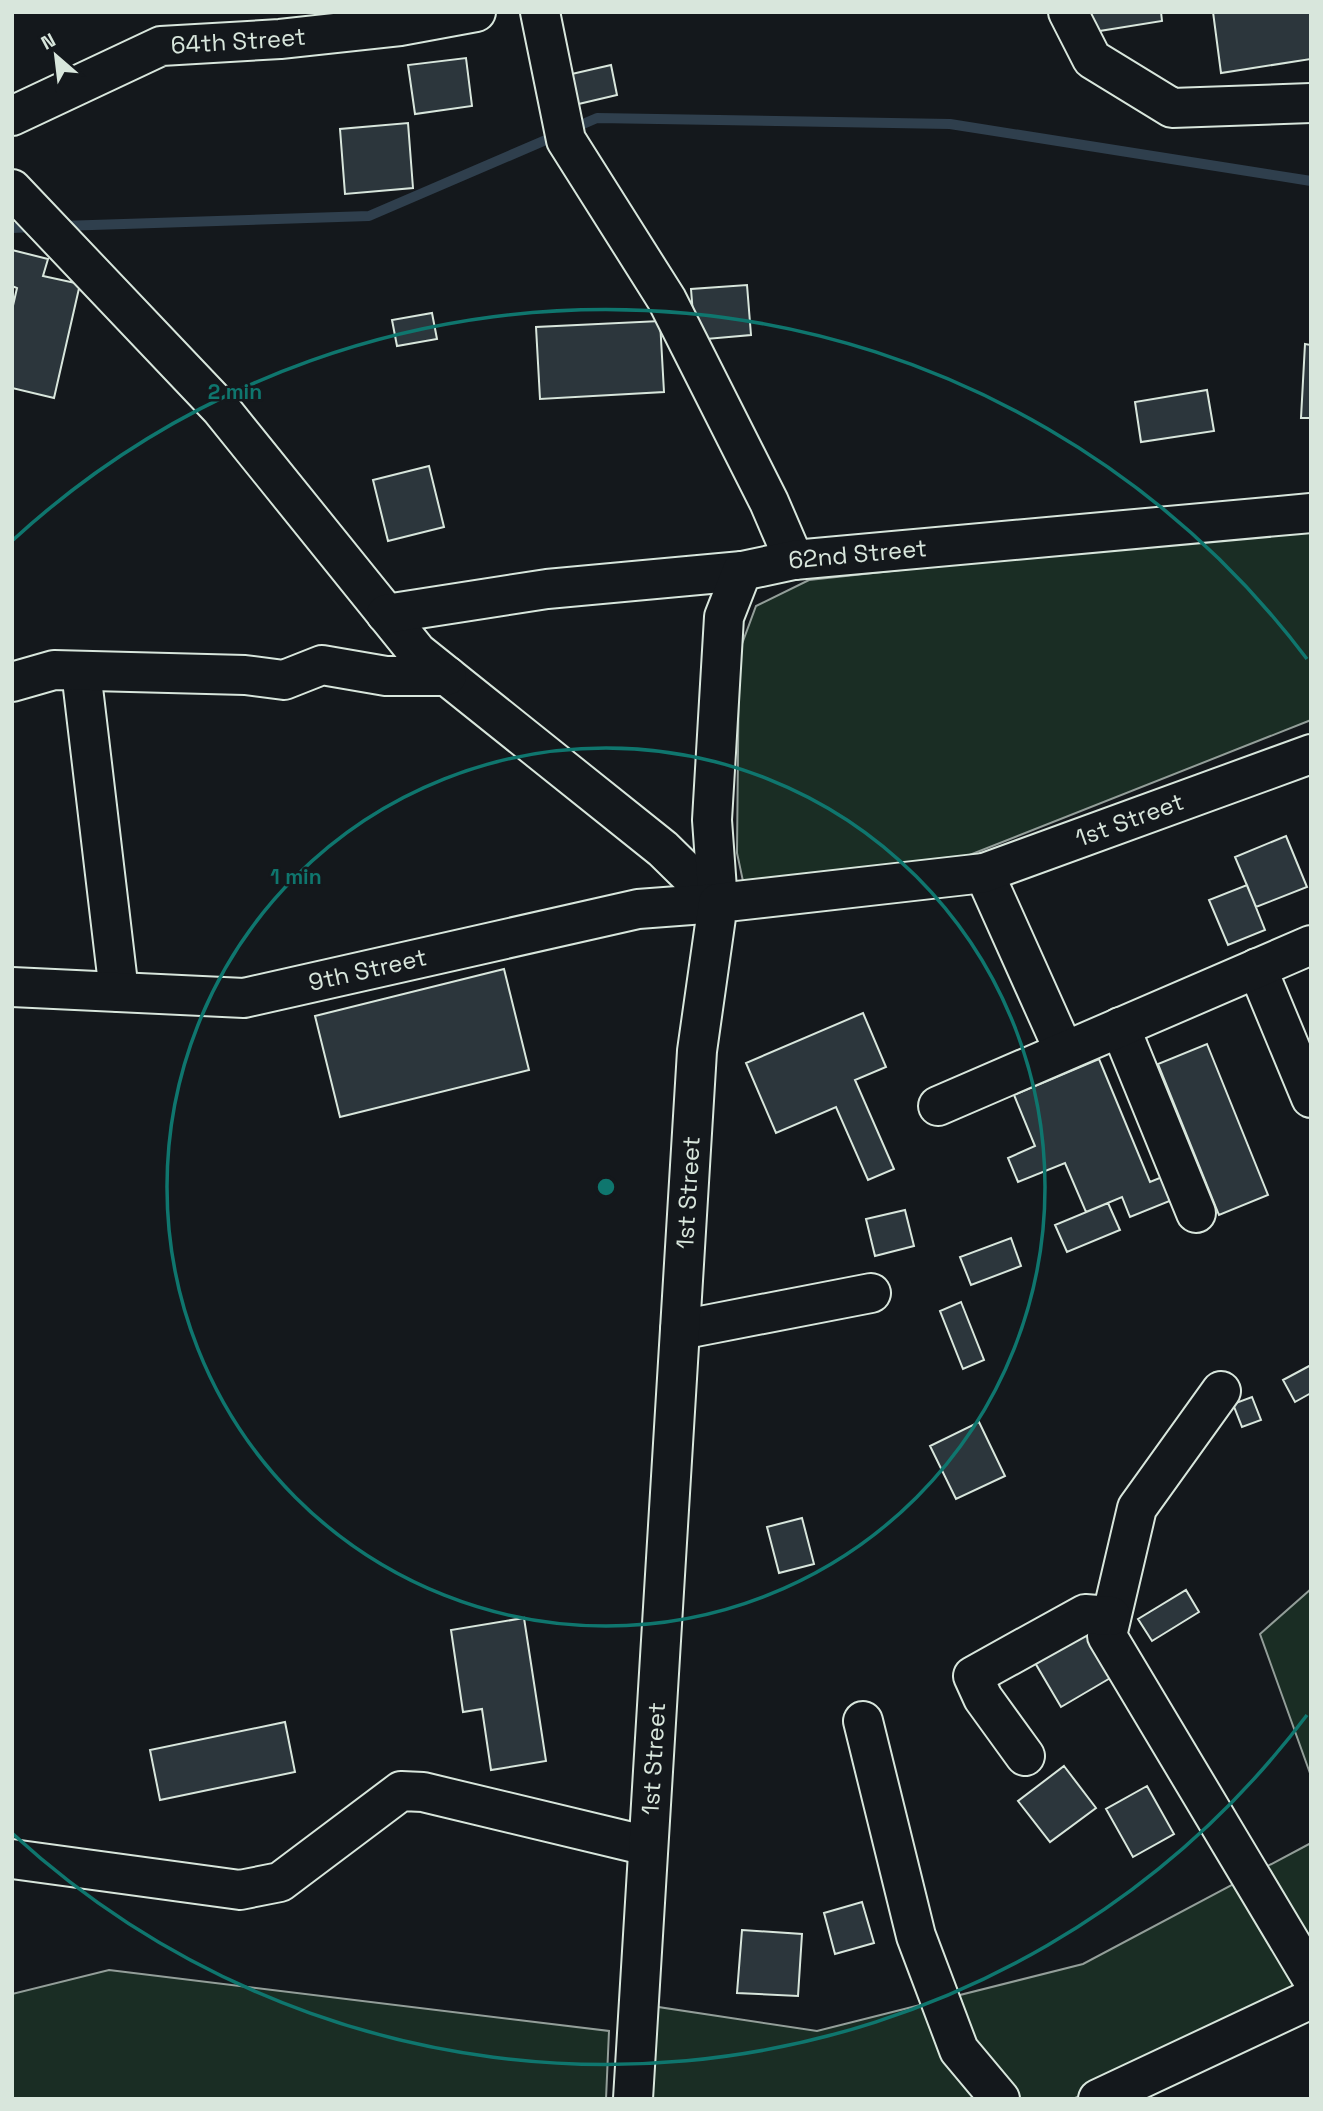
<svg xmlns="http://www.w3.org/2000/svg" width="1323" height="2111" font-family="'Space Grotesk',sans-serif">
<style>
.green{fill:#1a2d24;stroke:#939e99;stroke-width:2}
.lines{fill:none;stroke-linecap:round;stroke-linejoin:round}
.stream{stroke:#2f3f4d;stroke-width:10}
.building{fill:#2c363c;stroke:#d8e6dc;stroke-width:2}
.minor-casing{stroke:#d8e6dc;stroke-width:42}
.minor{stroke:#14181c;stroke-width:38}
.ring{fill:none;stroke:#0f766e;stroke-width:3.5}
.labels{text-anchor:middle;stroke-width:5;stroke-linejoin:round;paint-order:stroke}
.street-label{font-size:24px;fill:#d8e6dc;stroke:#14181c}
.centre{fill:#0f766e;stroke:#14181c;stroke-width:3.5}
.ring-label{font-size:21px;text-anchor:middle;font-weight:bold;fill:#0f766e;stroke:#14181c;stroke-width:5;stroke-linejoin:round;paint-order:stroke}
</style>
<rect width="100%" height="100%" fill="#14181c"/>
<path class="green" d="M1311,529V720L967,856L744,886L737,853L739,652L756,606L809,580L1166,541Z
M1311,1589V1776L1260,1634Z
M1311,1843V1983L1296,1994L1073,2099H650L658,2007L817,2031L1083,1964Z
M109,1970L609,2031L606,2099H12V1994Z"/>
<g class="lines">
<path class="stream" d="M61,226L369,216L597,118L950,124L1311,181
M12,228L34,227"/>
</g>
<path class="building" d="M1084,12H1161L1162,21L1087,33Z
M1213,12H1311V59L1221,73Z
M466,58L472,106L415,114L408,65Z
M611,65L617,95L570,106L563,76Z
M408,123L413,188L345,194L340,129Z
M12,250L48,259L43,276L80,284L54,398L12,388V310L17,288L12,286Z
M747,285L751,335L695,340L691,289Z
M432,313L437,339L397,346L392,320Z
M660,321L664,392L540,399L536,327Z
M1305,344L1311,345V418H1301Z
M1207,390L1214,431L1141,442L1135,402Z
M429,466L444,527L388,541L373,480Z
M1286,836L1307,887L1256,907L1235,857Z
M1247,885L1265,930L1228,945L1209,900Z
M504,969L529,1070L340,1117L315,1016Z
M863,1013L886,1067L855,1080L894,1169L868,1180L836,1107L776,1133L746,1063Z
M1207,1044L1268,1195L1219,1215L1158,1064Z
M1099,1059L1150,1182L1167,1175L1177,1198L1130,1217L1122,1197L1086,1212L1065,1163L1018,1182L1008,1158L1035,1146L1014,1095Z
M1108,1203L1120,1230L1067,1252L1055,1225Z
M905,1210L914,1246L875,1256L866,1219Z
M1011,1238L1021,1266L971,1285L960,1257Z
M961,1302L984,1360L963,1369L940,1311Z
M1311,1365V1393L1295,1402L1283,1380Z
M1252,1397L1261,1420L1242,1427L1233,1404Z
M979,1422L1005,1476L956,1499L930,1446Z
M802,1518L814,1564L779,1573L767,1527Z
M1186,1590L1199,1612L1152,1641L1138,1619Z
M524,1618L546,1761L491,1770L482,1709L463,1712L451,1630Z
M1085,1631L1112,1677L1061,1707L1034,1661Z
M285,1722L295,1772L160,1800L150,1750Z
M1064,1766L1096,1808L1050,1842L1018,1801Z
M1147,1786L1174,1834L1133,1857L1106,1809Z
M862,1902L874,1943L835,1954L824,1913Z
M742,1930L802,1934L798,1996L737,1993Z"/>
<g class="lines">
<g class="minor-casing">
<g id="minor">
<path d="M540,12L566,140L667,300L769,502L794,560"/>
<path d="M1068,12L1092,59L1172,108L1311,103"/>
<path id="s1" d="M12,116L161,46L280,39L400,26L476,12"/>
<path d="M12,189L221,409L417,652L663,849L718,903"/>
<path d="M386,614L547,589L742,571"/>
<path d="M81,671L119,992"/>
<path d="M12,682L54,670L245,675L284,680L322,665L386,676H447"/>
<path d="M984,873L1064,1051"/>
<path id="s2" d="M718,903L712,820L724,617L742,571L794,560L1311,513"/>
<path d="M1257,968L1311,1098"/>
<path id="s3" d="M12,987L244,998L638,909L718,903"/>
<path d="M1120,1027L1196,1213"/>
<path d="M938,1106L1311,945"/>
<path d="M680,1330L871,1293"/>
<path d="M1221,1391L1137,1508L1107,1636L1311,1977"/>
<path d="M863,1721L916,1936L959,2050L1000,2099"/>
<path d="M1025,1756L983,1698L973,1676L1085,1614L1111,1616"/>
<path d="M12,1859L240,1890L280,1882L401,1791L423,1792L648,1846"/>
<path id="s4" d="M633,2099L697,1051L718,903L984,873L1311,754"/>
<path d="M1098,2099L1311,1999"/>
</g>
</g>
<use href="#minor" class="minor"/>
</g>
<g class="ring">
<circle cx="606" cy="1187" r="439"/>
<path d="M1307 1715A878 878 0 0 1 13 1834M13 540A878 878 0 0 1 1307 659"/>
</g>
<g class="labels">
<g class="street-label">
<text dy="8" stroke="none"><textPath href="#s1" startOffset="242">64th Street</textPath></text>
<text dy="8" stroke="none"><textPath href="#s2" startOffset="453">62nd Street</textPath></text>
<text dy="8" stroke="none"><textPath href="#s4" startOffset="1622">1st Street</textPath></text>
<text dy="8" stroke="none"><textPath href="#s3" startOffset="359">9th Street</textPath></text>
<text dy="8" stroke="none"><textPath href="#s4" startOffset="908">1st Street</textPath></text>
<text dy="8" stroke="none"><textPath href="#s4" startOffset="341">1st Street</textPath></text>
</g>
</g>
<circle cx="606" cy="1187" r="10" class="centre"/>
<g class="ring-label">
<text x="235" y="399">2 min</text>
<text x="296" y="884">1 min</text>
</g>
<rect width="1323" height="2111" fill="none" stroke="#d8e6dc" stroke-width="28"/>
<g transform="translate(56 56) rotate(332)" stroke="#14181c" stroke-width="5" paint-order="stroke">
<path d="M0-5L12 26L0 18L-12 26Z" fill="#d8e6dc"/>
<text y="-10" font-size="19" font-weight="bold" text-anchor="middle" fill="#d8e6dc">N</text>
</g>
</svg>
